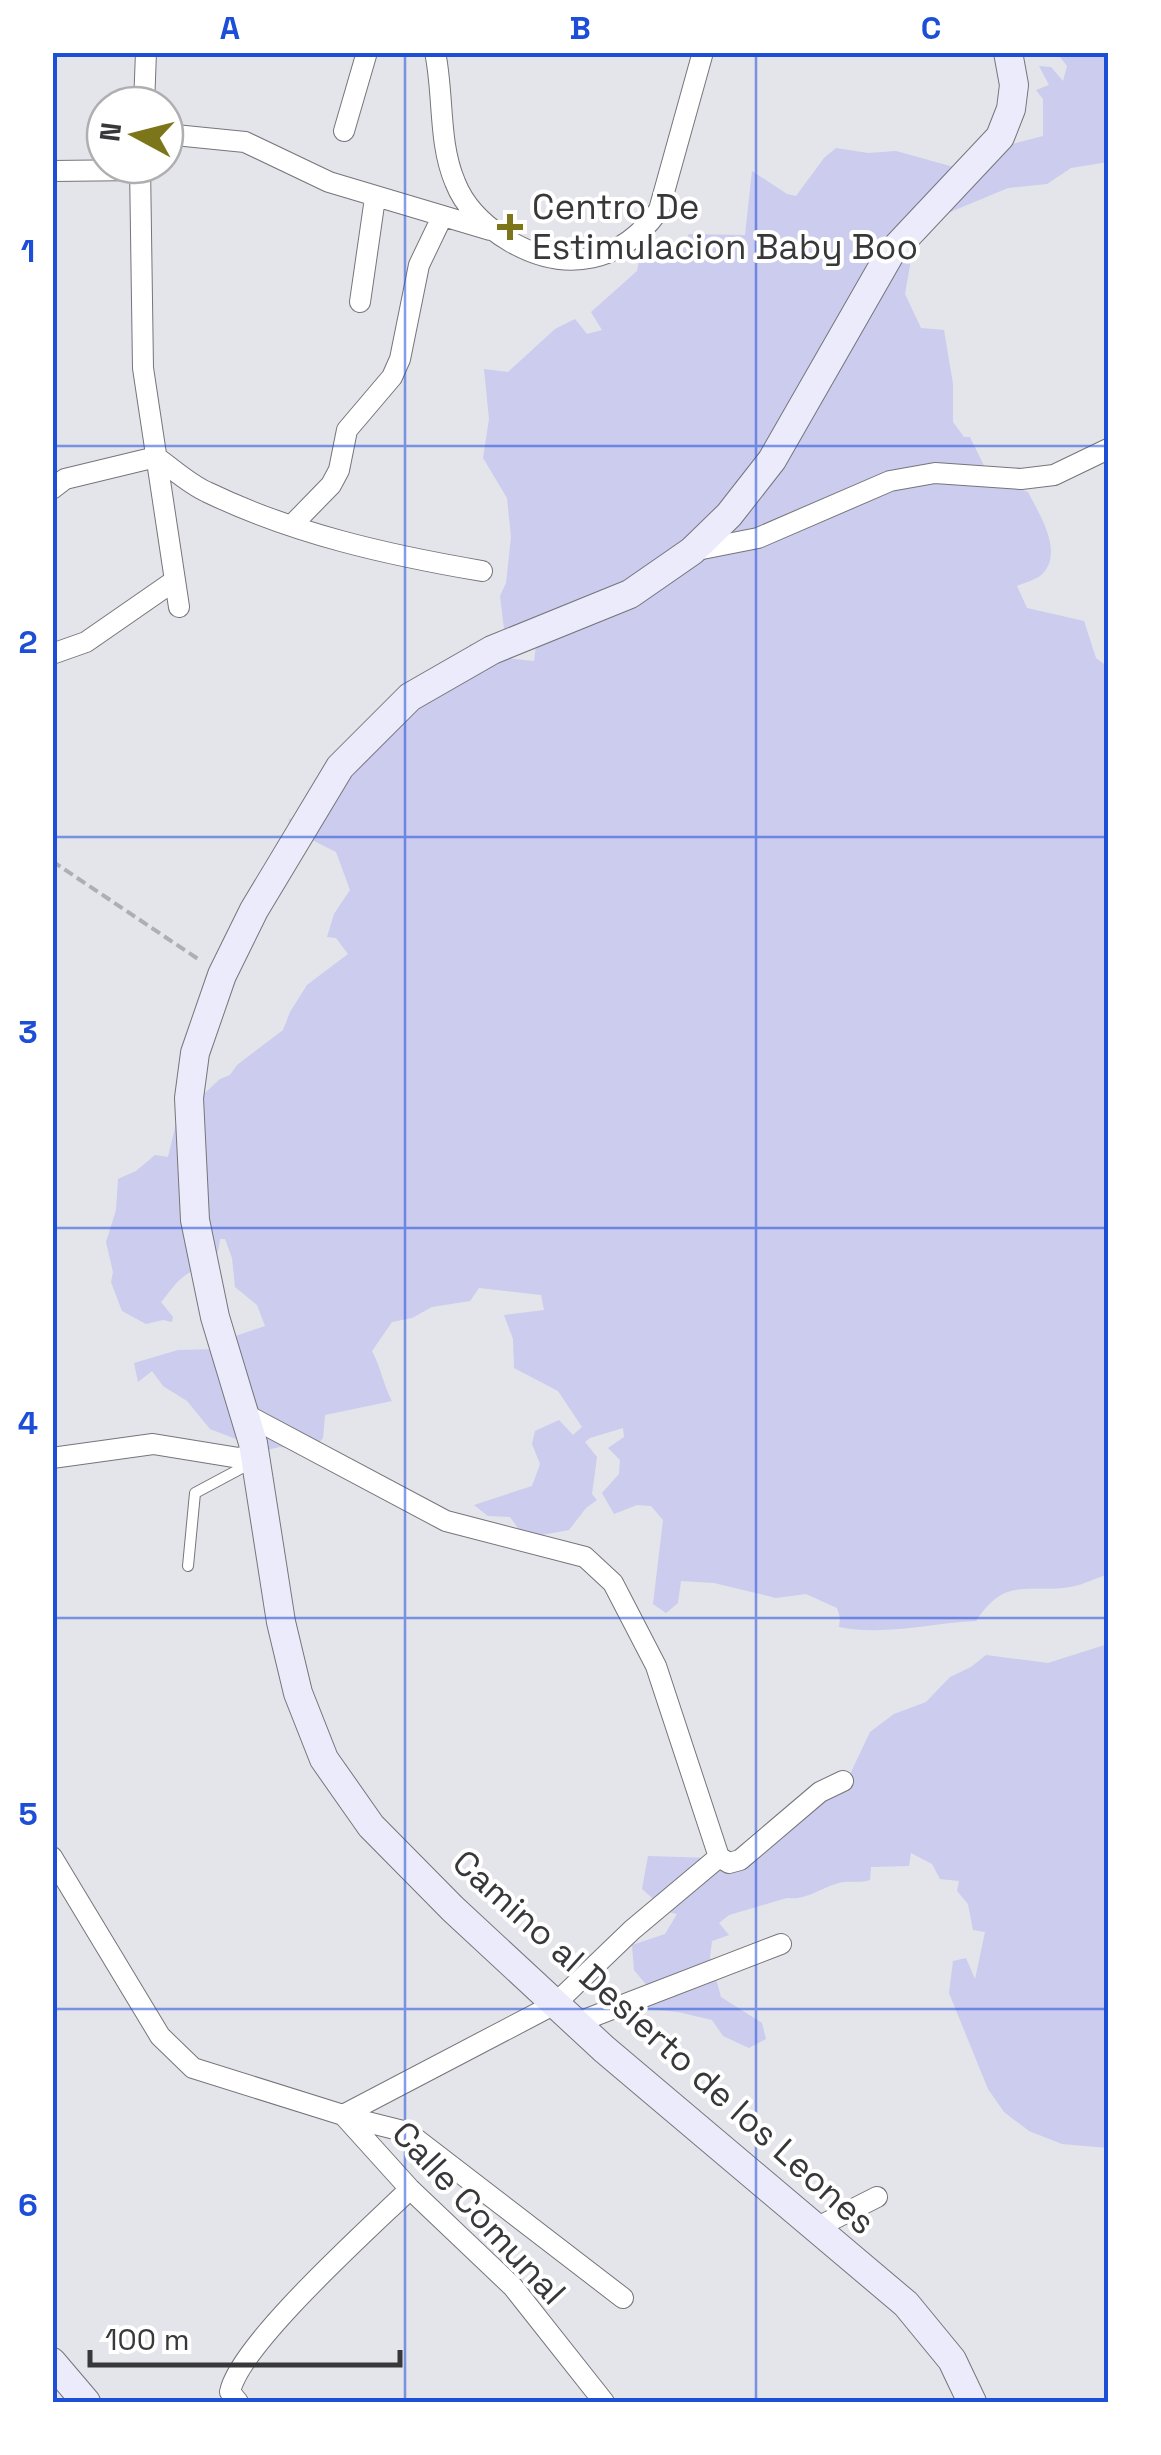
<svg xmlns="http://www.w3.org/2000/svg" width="1161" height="2455" font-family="'Space Grotesk',sans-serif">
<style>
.green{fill:#cbccee}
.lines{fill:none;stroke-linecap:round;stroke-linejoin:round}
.service-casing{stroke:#75757a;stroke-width:12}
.minor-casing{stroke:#75757a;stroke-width:22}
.secondary-casing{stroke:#75757a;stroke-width:30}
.path{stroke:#aeaeb3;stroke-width:4;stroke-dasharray:10 5;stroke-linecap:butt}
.service{stroke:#fff;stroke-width:10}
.minor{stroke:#fff;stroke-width:20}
.secondary{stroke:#ebebfb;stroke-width:28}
.grid{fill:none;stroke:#1d4ed8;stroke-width:2.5;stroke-opacity:0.55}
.poi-dot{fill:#7d7519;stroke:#fff;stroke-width:4}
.labels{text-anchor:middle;stroke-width:8;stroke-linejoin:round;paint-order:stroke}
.poi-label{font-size:35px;fill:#38383b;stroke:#fff;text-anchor:start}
.street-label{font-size:35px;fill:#38383b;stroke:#fff}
.neatline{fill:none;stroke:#1d4ed8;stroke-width:4}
.grid-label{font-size:32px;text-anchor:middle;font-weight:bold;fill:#1d4ed8}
</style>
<rect width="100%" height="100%" fill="#e4e4eb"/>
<path class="green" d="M1057,53H1108V162L1071,168L1047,184L1008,188L948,213L913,248L905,294L921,328L944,330L953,384V422L964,437H970L990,478L1028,492C1039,514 1066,554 1040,576C1034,580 1024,583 1017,586L1027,608L1084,621L1096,658L1108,667V1574C1096,1578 1083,1585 1070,1587C1028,1594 1006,1575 976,1621C931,1623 885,1636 839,1627L840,1618L837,1608L806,1594L776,1598L714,1583L681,1581L678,1603L666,1613L653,1604L663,1520L651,1506L637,1505L614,1514L602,1493L619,1474L620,1460L608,1448L624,1437L623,1428L590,1438L585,1442L597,1457L592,1494L597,1500L586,1508L569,1530L525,1538L510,1517L488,1516L474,1505L532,1486L540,1464L532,1444L535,1431L559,1420L573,1435L582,1427L558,1391L514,1368L513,1339L504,1315L544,1310L541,1295L479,1288L470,1301L432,1307L412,1318L392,1322L372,1351C381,1368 383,1384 392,1401L325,1415L323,1438L311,1452L280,1447L253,1453L246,1443L210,1429L187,1401L163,1386L152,1371L138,1382L134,1363L178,1350L218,1349L230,1338L265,1326L257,1305L235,1287L232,1258L225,1239H220C217,1272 202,1262 183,1277C175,1283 168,1294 161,1302L173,1317L172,1322L163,1320L146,1324L122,1311L111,1282L113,1272L106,1242L116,1210L118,1179L136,1171L155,1155L168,1157L179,1111L193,1104L220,1079L230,1075L237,1065L283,1030L290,1012L307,985L348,954L336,938L327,937L334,914L350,890L336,852L314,841L287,838L289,819L312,815C340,779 403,684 438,665C448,660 458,657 468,658L470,644L479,645V655L534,661L537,638L504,629L500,596L506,583L511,537L507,498L483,458L489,419L484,369L508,372L555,329L575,319L587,334L602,330L591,312L637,271L639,261L649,253L683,243L689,234L745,235L752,171L787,194L796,196L824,158L836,148L868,153L896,151L968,171L1004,146L1043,136V99L1036,90L1049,85L1039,66L1051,67L1063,81L1067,66Z
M1108,1644V2148L1062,2144L1029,2131L1004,2112L988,2089L949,1993L953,1961L966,1958L975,1979L985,1932L973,1930L968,1904L957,1891L959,1881L940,1879L932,1864L911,1853L909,1866L871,1867L870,1880C860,1883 854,1881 844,1882C826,1884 808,1901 787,1898L729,1915L719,1923L729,1935L712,1941L710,1957L721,1997L762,2023L766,2039L749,2048L723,2036L712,2020L678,2012L647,2009L649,1988L634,1970L632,1945L665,1934L677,1914L668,1912L642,1889L648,1856L743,1859L788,1815L789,1805L799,1806L843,1789L870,1732L894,1714L926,1702L950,1677L971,1667L986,1655L1048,1663Z"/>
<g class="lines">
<g class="service-casing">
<path id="service" d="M188,1566L195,1493L253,1462"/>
</g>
<g class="minor-casing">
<path id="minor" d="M435,52C444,94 438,142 455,182C465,208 487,228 511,242C567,274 622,262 659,210L703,52
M144,105L146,52
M344,131L367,52
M165,134L245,142L329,182L490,230
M140,165L143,368L179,607
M52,171L140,170
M360,302L375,198
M52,489L65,479L156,457C172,468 189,484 207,492C294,534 388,555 482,571
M292,525L331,485L339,470L347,430L392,377L400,359L419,265L442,217
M692,551L758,538L890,481L935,473L1021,479L1054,475L1108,449
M52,654L86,642L174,581
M243,1413L446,1521L585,1557L613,1583L656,1666L719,1857L729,1863L740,1860L820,1792L843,1781
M52,1458L153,1444L239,1458L255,1454
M52,1857L160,2036L193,2068L359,2120L407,2132L623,2298
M576,2023L781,1944
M343,2115L555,2004L632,1930L719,1857
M345,2117L410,2189L513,2287L604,2402
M816,2228L877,2197
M238,2402L230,2392C239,2345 370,2228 410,2189"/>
</g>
<g class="secondary-casing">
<path id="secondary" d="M52,2362L86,2402
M972,2402L952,2360L906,2304L604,2049L453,1909L371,1826L324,1759L298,1693L281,1622L253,1443L215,1317L195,1220L189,1098L195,1053L222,975L254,910L340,767L410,697L492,650L630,594L692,551L729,515L772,460L890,254L1000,137L1011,109L1014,85L1008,52"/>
</g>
<path class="path" d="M52,861L201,961"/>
<use href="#service" class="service"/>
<use href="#minor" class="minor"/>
<use href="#secondary" class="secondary"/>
</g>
<path class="grid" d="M405,52V2402M756,52V2402M52,446H1108M52,837H1108M52,1228H1108M52,1618H1108M52,2009H1108"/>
<path class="poi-dot" d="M505 212h10v10h10v10h-10v10h-10v-10h-10v-10h10z"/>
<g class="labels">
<g class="poi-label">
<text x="532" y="219">Centro De<tspan x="532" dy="40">Estimulacion Baby Boo</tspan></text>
</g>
<g class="street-label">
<text transform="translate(664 2042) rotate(42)" y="12">Camino al Desierto de los Leones</text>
<text transform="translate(479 2213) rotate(47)" y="12">Calle Comunal</text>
</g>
</g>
<rect width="1161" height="2455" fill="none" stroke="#ffffff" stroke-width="110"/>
<g transform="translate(135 135) rotate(277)"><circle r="48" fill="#ffffff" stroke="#afafb1" stroke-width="2.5"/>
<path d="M0-8L18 38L0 25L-18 38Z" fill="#7d7519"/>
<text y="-15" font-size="28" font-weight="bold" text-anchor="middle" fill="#38383b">N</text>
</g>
<path d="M90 2350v15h310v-15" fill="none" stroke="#38383b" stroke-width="5"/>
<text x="105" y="2350" font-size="30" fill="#38383b" stroke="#ffffff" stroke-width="8" paint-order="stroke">100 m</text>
<rect x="55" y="55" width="1051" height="2345" class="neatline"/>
<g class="grid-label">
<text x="230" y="39">A</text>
<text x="580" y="39">B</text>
<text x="931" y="39">C</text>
<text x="28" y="262">1</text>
<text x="28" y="653">2</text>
<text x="28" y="1043">3</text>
<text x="28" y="1434">4</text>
<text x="28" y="1825">5</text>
<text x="28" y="2216">6</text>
</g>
</svg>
